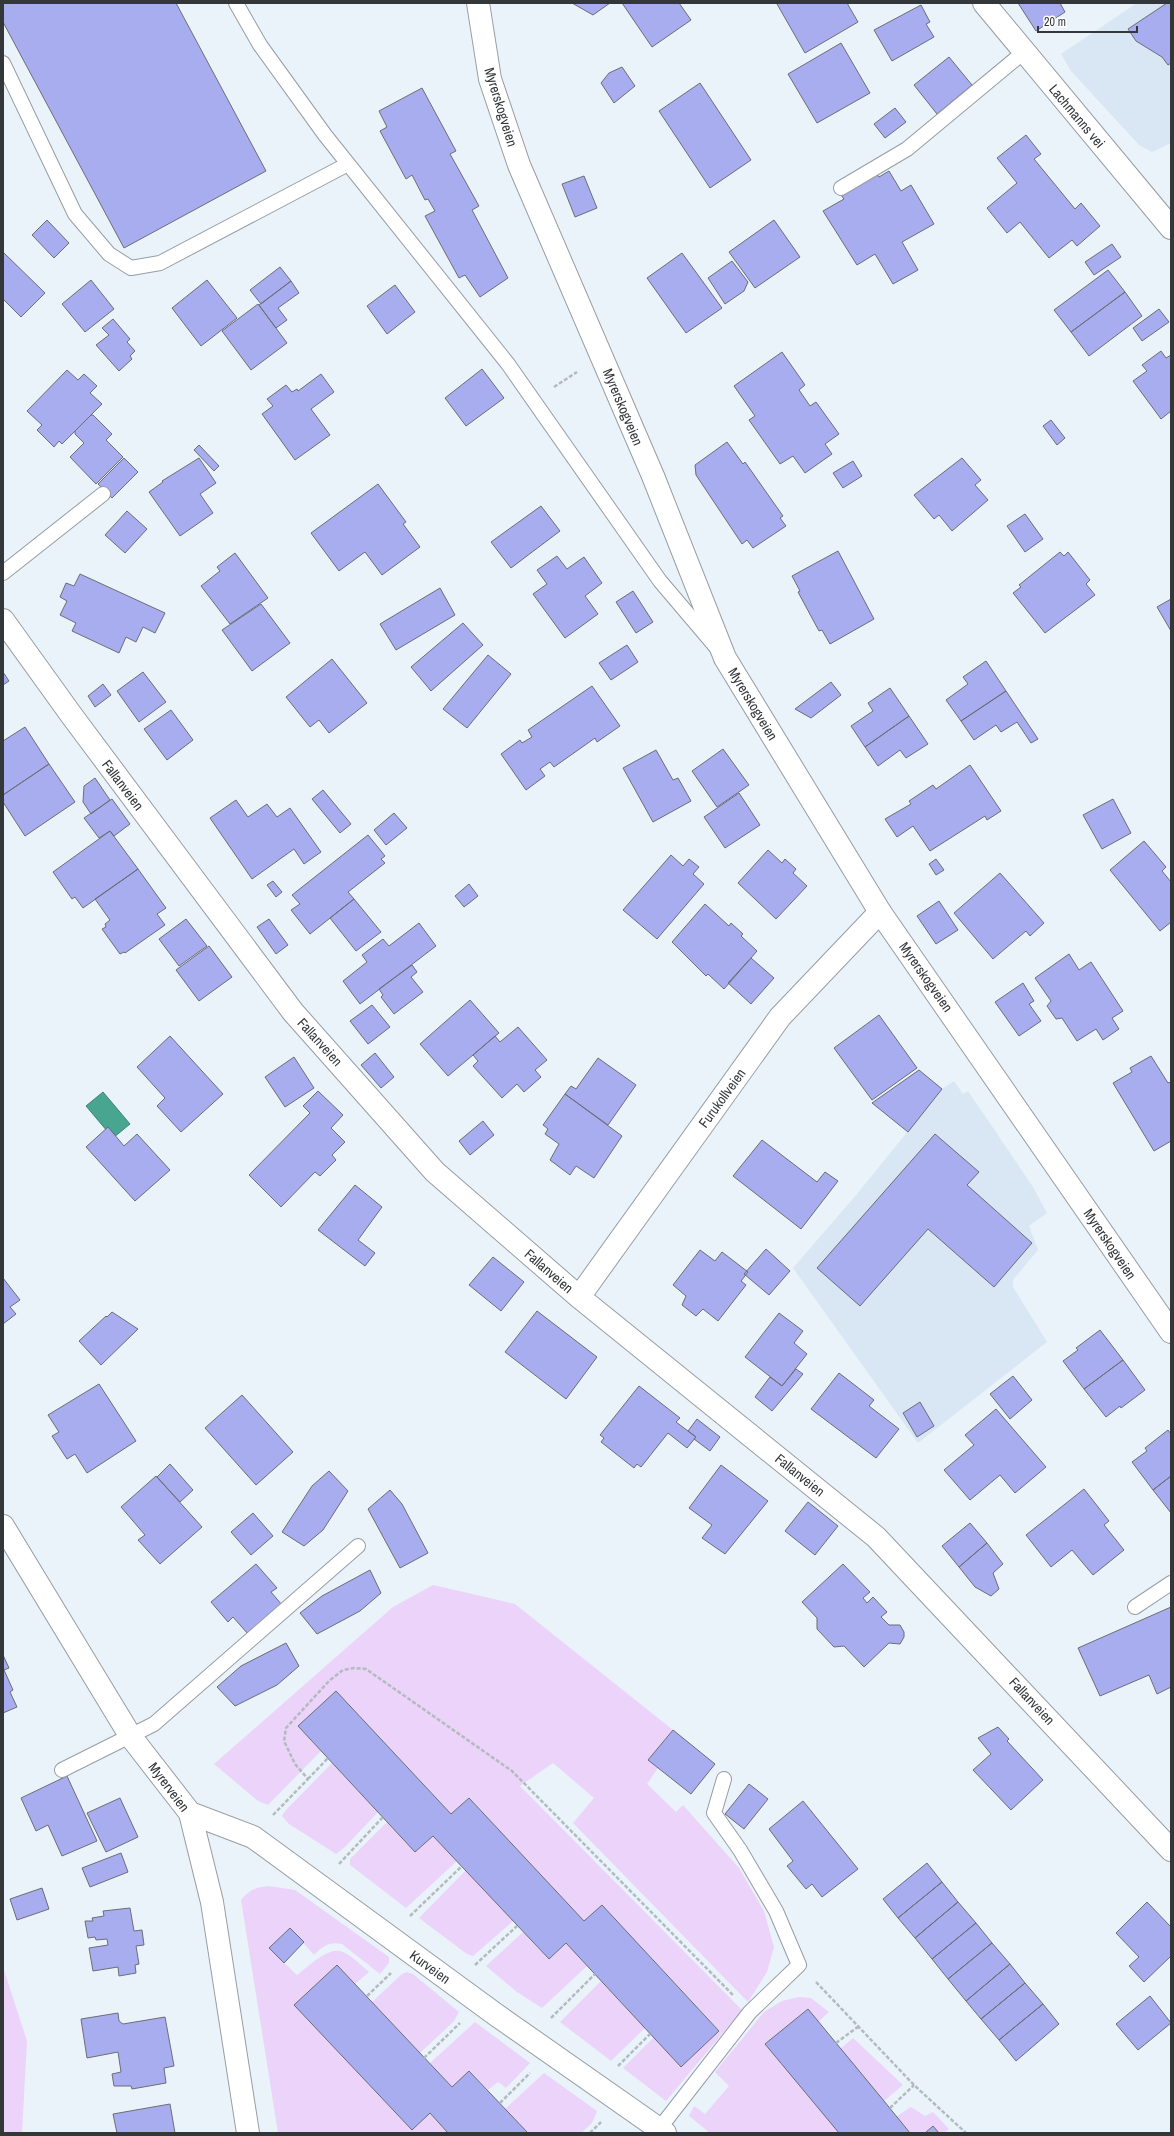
<svg xmlns="http://www.w3.org/2000/svg" width="1174" height="2136" font-family="'Archivo Narrow',sans-serif">
<style>
.built{fill:#d9e6f3}
.green{fill:#ecd3f9}
.water{fill:#47a590;stroke:#418476}
.building{fill:#a7adef;stroke:#6c6d76}
.lines{fill:none;stroke-linecap:round;stroke-linejoin:round}
.service-casing{stroke:#969da4;stroke-width:16}
.minor-casing{stroke:#969da4;stroke-width:24}
.tertiary-casing{stroke:#969da4;stroke-width:24}
.path{stroke:#b3bac0;stroke-width:2.5;stroke-dasharray:4 2;stroke-linecap:butt}
.service{stroke:#fff;stroke-width:14}
.minor{stroke:#fff;stroke-width:22}
.tertiary{stroke:#fff;stroke-width:22}
.labels{text-anchor:middle;stroke-width:3.5;stroke-linejoin:round;paint-order:stroke}
.street-label{font-size:14px;fill:#34373a;stroke:#fff}
</style>
<rect width="100%" height="100%" fill="#eaf3fa"/>
<path class="built" d="M1137,3H1171V143L1152,152L1139,145L1071,71L1061,54Z
M954,1081L963,1094L968,1091L1033,1187L1047,1213L1029,1226L1038,1250L1013,1280V1287L1047,1342L918,1443L793,1268L857,1194L942,1089Z"/>
<path class="green" d="M433,1585L515,1604L673,1730L649,1760L658,1768L647,1784L676,1812L683,1805L739,1868L764,1911L774,1947L767,1972L748,2002L573,1823L594,1798L553,1763L520,1786L742,2010L666,2101L623,2068L654,2037L681,2067L719,2030L602,1905L584,1921L469,1798L451,1814L336,1691L298,1726L321,1751L268,1805L258,1801L214,1764L393,1607Z
M332,1763L378,1812L345,1847L336,1854L289,1824L282,1816L285,1811Z
M387,1822L415,1852L433,1836L457,1861L406,1908L350,1865V1859Z
M466,1870L513,1921L473,1956L467,1954L419,1918Z
M269,1886L295,1890L389,1957V1963L380,1974L342,1944C331,1941 322,1946 314,1955L290,1928L269,1948L297,1975C308,1967 329,1945 343,1952C352,1956 361,1965 369,1972L355,1984L337,1965L295,2005L412,2130L430,2113L448,2133H278L241,1900C249,1890 256,1887 269,1886Z
M523,1932L548,1959L566,1943L587,1966L542,2008L517,1992L486,1966Z
M3,1967L27,2041L22,2133H3Z
M407,1972L413,1974L459,2012L454,2021L420,2053L372,2002L402,1974Z
M601,1981L645,2028L611,2061L560,2022Z
M799,1997L811,1998L829,2012L818,2022L766,2044L839,2133H710L689,2116L694,2106L705,2114L729,2086L715,2072L764,2012L782,2001Z
M475,2022L530,2063L506,2088L498,2082L488,2090L470,2071L452,2087L430,2063Z
M853,2038L903,2085L884,2101L840,2049Z
M544,2073L597,2111L592,2123L581,2133H528L505,2109Z
M911,2107L925,2116L933,2112L949,2129L944,2133H939L933,2126L925,2133H910L896,2117Z"/>
<path class="water" d="M103,1092L130,1124L113,1138L86,1106Z"/>
<path class="building" d="M3,3H176L266,171L124,248L3,22Z
M572,3H610L593,15Z
M622,3H679L691,20L652,47Z
M779,3H847L858,22L805,53L777,4Z
M1018,3H1060L1065,12L1036,31Z
M1167,3H1171V63L1168,65L1162,57L1136,41L1128,29Z
M921,5L930,22L926,24L934,37L892,61L874,30Z
M841,43L870,93L817,123L788,74Z
M949,57L972,85L937,114L914,85Z
M622,67L635,86L614,103L601,83L609,73Z
M700,83L751,160L710,188L659,111Z
M422,88L456,151L450,154L479,206L472,210L508,278L480,297L465,275L459,278L425,216L435,211L428,199L425,200L412,175L406,179L380,131L387,127L379,111Z
M895,108L906,122L885,138L874,124Z
M1026,135L1041,154L1034,159L1075,209L1081,203L1100,226L1077,246L1072,240L1049,258L1020,222L1007,233L987,208L1017,183L997,158Z
M889,171L901,191L911,185L934,224L902,242L918,270L893,284L875,254L857,265L823,211L844,199L841,195L877,174L879,177Z
M584,176L597,208L575,217L562,184Z
M47,220L69,243L54,258L32,235Z
M774,220L800,257L755,288L729,252Z
M1112,244L1121,257L1094,275L1085,262Z
M3,252L45,293L21,317L3,299Z
M682,253L722,308L686,333L647,278Z
M732,261L748,282L744,291L725,304L708,278Z
M280,267L291,281L261,304L250,290Z
M1108,270L1125,292L1071,332L1054,310Z
M91,280L114,309L85,332L62,304Z
M207,280L237,318L201,346L172,308Z
M291,281L299,293L278,308L287,320L276,328L259,305Z
M395,285L415,312L387,334L367,306Z
M1125,292L1142,316L1089,356L1071,332Z
M258,304L287,343L251,370L222,331Z
M1159,309L1169,322L1142,341L1133,328Z
M113,319L130,339L127,342L135,351L130,356L132,359L119,371L96,345L109,335L102,328Z
M1161,351L1166,358L1171,355V411L1161,419L1133,381L1147,371L1142,365Z
M782,352L805,385L799,390L810,406L816,402L839,434L825,444L832,454L805,473L793,456L780,464L749,420L755,416L734,386Z
M482,369L504,398L466,426L445,398Z
M67,370L78,380L84,374L97,386L90,393L102,404L62,444L59,441L54,447L37,430L42,425L27,411Z
M321,374L334,392L311,409L330,435L295,460L262,414L273,406L267,399L286,385L292,392L297,389L298,391Z
M91,415H93L112,434L106,440L123,457L96,484L70,457L84,443L75,434V431Z
M1051,420L1065,438L1057,445L1043,426Z
M727,442L743,464L745,462L783,516L780,518L786,526L753,548L747,540L742,544L696,475L695,465Z
M199,445L219,466L214,471L194,450Z
M124,458L138,472L112,498L98,484Z
M199,458L216,483L200,494L213,513L180,536L149,492L163,482L162,481Z
M962,458L981,480L975,485L988,500L952,531L939,515L934,519L914,495Z
M853,461L862,476L843,488L833,473Z
M378,484L406,522L403,524L420,547L382,575L365,552L339,571L311,533Z
M541,506L560,531L511,568L491,542Z
M127,511L147,529L125,553L105,535Z
M1025,514L1043,539L1025,552L1007,526Z
M838,551L874,619L830,644L822,630L819,631L798,592L800,591L792,576Z
M1060,552L1064,556L1068,552L1090,580L1086,584L1095,595L1045,633L1013,593L1021,587L1019,585Z
M235,553L268,598L230,624L201,586L220,571L217,567Z
M557,556L567,569L584,557L602,583L585,596L598,614L565,638L533,594L547,584L537,570Z
M80,574L165,613L155,633L143,627L136,642L126,637L119,653L72,631L76,623L60,615L67,601L60,597L66,583L74,586Z
M440,588L455,615L396,650L380,624Z
M633,591L653,622L636,633L616,602Z
M1171,599V631L1157,607Z
M261,604L290,643L252,671L222,630Z
M463,623L483,645L431,691L411,667Z
M627,645L638,662L611,680L599,663Z
M488,655L511,674L467,728L443,709Z
M332,659L367,703L329,733L319,720L310,727L286,697Z
M986,661L1006,691L961,721L946,700L968,684L963,677Z
M3,672L9,681L3,685Z
M143,672L166,702L139,722L117,691Z
M831,682L841,695L811,718L795,709Z
M103,684L111,695L95,707L88,696Z
M592,686L620,726L597,742L595,738L554,767L550,762L540,769L545,776L526,790L501,754L520,740L522,743L532,737L528,730Z
M890,688L909,716L865,747L851,726L873,711L868,703Z
M1006,691L1038,739L1031,743L1017,722L1001,732L996,725L974,740L961,721Z
M171,710L193,740L167,760L144,729Z
M909,716L928,744L906,758L900,750L878,766L865,747Z
M25,727L49,764L3,795V741Z
M723,749L749,785L717,807L692,771Z
M656,750L673,780L678,778L691,801L653,822L623,768Z
M49,764L75,802L25,836L3,802V795Z
M970,765L1001,811L987,820L985,816L930,851L913,826L897,837L885,819L911,804L909,801L933,785L936,789Z
M95,778L110,800L91,814L83,802L84,786Z
M323,790L351,824L340,833L312,799Z
M739,793L760,825L725,848L704,817Z
M112,799L130,824L114,836L110,831L99,838L84,818Z
M1113,799L1131,833L1102,849L1083,815Z
M236,800L248,817L267,804L277,817L290,808L321,852L304,864L294,849L252,879L210,818Z
M394,813L407,828L386,845L374,830Z
M110,831L138,869L83,908L75,897L72,899L53,872Z
M368,835L385,856L381,859L385,863L348,892L354,899L310,934L291,910L300,904L292,895Z
M1144,841L1166,867L1162,871L1171,882V922L1160,931L1110,870Z
M768,850L782,863L785,859L796,869L793,873L807,886L776,919L738,883Z
M671,855L683,866L689,859L699,867L693,874L704,884L657,939L623,910Z
M936,859L944,870L936,875L929,864Z
M138,869L166,908L157,914L165,925L125,953L124,952L120,954L102,929L106,927L105,924L110,920L95,899Z
M1000,873L1044,923L1030,936L1026,931L993,959L954,913Z
M273,881L282,892L276,897L267,885Z
M469,884L478,896L464,907L455,896Z
M354,899L381,932L356,951L330,918Z
M939,901L958,930L936,944L917,916Z
M705,904L729,926L731,923L743,934L741,936L757,951L724,989L708,974L706,976L672,942Z
M186,919L207,946L179,966L159,939Z
M269,919L288,945L276,954L257,927Z
M419,923L436,946L360,1004L343,981L367,962L362,955L383,939L389,946Z
M209,946L232,977L199,1001L176,970Z
M1069,954L1079,970L1091,962L1123,1011L1112,1018L1119,1029L1103,1040L1096,1029L1077,1041L1062,1018L1056,1019L1047,1006L1051,1001L1035,978Z
M751,958L774,978L751,1004L728,983Z
M412,965L417,972L411,977L423,992L394,1014L381,997L383,995L379,989Z
M1023,983L1034,1001L1029,1004L1041,1021L1019,1036L995,1002Z
M470,1000L499,1033L448,1076L420,1044Z
M372,1005L390,1027L368,1044L350,1021Z
M879,1015L917,1068L872,1100L834,1048Z
M518,1027L547,1060L535,1070L541,1077L524,1092L517,1084L502,1098L473,1066L478,1061L473,1055L495,1036L500,1042Z
M170,1036L223,1094L181,1132L157,1106L165,1098L137,1067Z
M375,1053L394,1077L381,1088L361,1065Z
M1151,1056L1168,1083L1171,1082V1141L1154,1151L1113,1083L1132,1072L1130,1068Z
M294,1057L314,1088L285,1107L265,1077Z
M598,1058L636,1085L608,1125L565,1094L571,1086L576,1089Z
M919,1070L942,1089L908,1132L872,1103Z
M318,1091L343,1115L331,1128L345,1142L332,1155L336,1160L320,1176L315,1172L281,1207L249,1175L310,1113L303,1106Z
M565,1094L622,1136L594,1178L576,1166L570,1175L550,1160L559,1144L545,1134L548,1129L543,1125Z
M483,1121L494,1135L470,1155L459,1141Z
M108,1127L124,1146L137,1134L170,1170L135,1201L86,1147Z
M935,1134L979,1172L967,1185L1032,1243L994,1287L928,1229L860,1306L817,1268Z
M762,1140L817,1182L825,1172L838,1181L801,1229L733,1176Z
M355,1185L382,1207L358,1240L375,1253L365,1266L318,1230Z
M766,1249L790,1271L769,1295L744,1274Z
M700,1250L715,1261L722,1252L748,1272L741,1281L746,1285L718,1321L703,1309L696,1316L682,1305L686,1296L673,1285Z
M493,1257L524,1282L501,1311L469,1285Z
M3,1278L20,1300L10,1307L16,1314L3,1324Z
M537,1311L597,1357L566,1399L505,1352Z
M112,1312L138,1329L101,1365L79,1341L106,1316L107,1317Z
M779,1313L803,1331L794,1343L807,1354L782,1386L745,1357Z
M1100,1330L1123,1360L1084,1389L1063,1361L1078,1350L1076,1348Z
M1123,1360L1145,1390L1121,1408L1120,1406L1106,1417L1084,1389Z
M796,1369L803,1374L772,1411L755,1397L770,1377L782,1386Z
M839,1373L874,1400L869,1406L899,1429L876,1458L811,1409Z
M1013,1376L1032,1400L1010,1419L990,1394Z
M99,1384L136,1441L87,1473L75,1454L67,1459L52,1436L59,1432L48,1415Z
M639,1386L680,1418L676,1422L696,1437L687,1448L668,1433L641,1467L637,1464L634,1468L601,1442L604,1438L600,1435Z
M242,1395L293,1452L256,1485L205,1428Z
M920,1402L934,1426L917,1437L903,1413Z
M996,1409L1046,1467L1015,1493L1000,1475L970,1500L944,1470L974,1445L965,1435Z
M697,1419L720,1437L710,1451L694,1439L696,1437L688,1431Z
M1168,1430L1171,1434V1476L1153,1490L1132,1462L1147,1451L1145,1448Z
M170,1464L193,1490L180,1502L157,1477Z
M721,1465L768,1501L725,1554L702,1538L712,1525L689,1508Z
M329,1471L348,1491L323,1530L304,1546L282,1532L312,1486Z
M156,1476L202,1527L160,1564L138,1540L145,1535L121,1507Z
M1171,1476V1513L1153,1490Z
M1084,1489L1109,1521L1104,1525L1124,1550L1093,1575L1072,1550L1051,1567L1026,1535Z
M390,1490L402,1504L428,1553L400,1568L368,1509Z
M808,1502L838,1526L815,1555L785,1531Z
M253,1513L273,1536L251,1555L231,1532Z
M970,1523L987,1543L959,1567L942,1546Z
M987,1543L1003,1564L993,1573L999,1589L991,1596L975,1587L959,1567Z
M256,1564L277,1588L271,1592L282,1605L248,1634L233,1617L228,1622L211,1602Z
M843,1564L870,1592L863,1598L867,1603L873,1597L887,1612L881,1617L889,1625H900L904,1632V1637L900,1644L889,1643L864,1667L844,1646L834,1647L817,1629V1618L802,1602Z
M370,1570L381,1593L360,1611L317,1634L300,1613L322,1596Z
M1171,1607V1687L1157,1694L1149,1675L1100,1696L1078,1648Z
M286,1643L299,1666L277,1685L235,1706L217,1687L241,1666Z
M3,1655L9,1668L4,1670L13,1690L10,1692L17,1707L3,1713Z
M336,1691L451,1814L469,1798L584,1921L602,1905L719,2031L681,2067L566,1943L549,1959L433,1836L415,1852L298,1726Z
M998,1727L1009,1739L1007,1741L1043,1780L1011,1810L973,1770L991,1754L978,1738Z
M673,1730L715,1764L691,1794L648,1760Z
M67,1776L97,1841L62,1856L48,1825L36,1831L21,1798Z
M749,1784L768,1799L744,1829L725,1814Z
M120,1798L138,1837L106,1852L87,1813Z
M803,1801L858,1869L822,1897L812,1884L806,1889L787,1866L793,1861L769,1829Z
M121,1853L128,1872L90,1887L82,1868Z
M927,1863L942,1882L898,1918L883,1899Z
M942,1882L958,1902L915,1938L898,1918Z
M42,1888L49,1909L17,1920L10,1899Z
M958,1902L976,1923L932,1959L915,1938Z
M1147,1902L1171,1927V1956L1144,1982L1129,1966L1139,1957L1116,1933Z
M130,1908L134,1931L142,1930L144,1945L136,1946L139,1964L135,1965L136,1973L119,1976L118,1967L93,1971L89,1948L108,1945L107,1939L96,1940L95,1937L88,1938L85,1921H93L92,1918L104,1916L103,1911Z
M976,1923L992,1943L948,1979L932,1959Z
M290,1928L304,1942L284,1963L269,1948Z
M992,1943L1010,1964L966,2001L948,1979Z
M1010,1964L1025,1983L981,2019L966,2001Z
M337,1965L452,2087L469,2071L528,2133H448L430,2113L412,2130L294,2005Z
M1025,1983L1043,2004L999,2040L981,2019Z
M1150,1996L1171,2023L1138,2050L1116,2024Z
M1043,2004L1059,2024L1016,2061L999,2040Z
M808,2009L884,2101L910,2133H839L765,2044Z
M118,2013L119,2021L123,2024L165,2017L174,2066L164,2068L166,2083L132,2089L131,2086H114L112,2074L121,2072L118,2052L87,2058L81,2019Z
M170,2104L175,2133H117L113,2114Z
M933,2126L939,2133H925Z"/>
<g class="lines">
<g class="service-casing">
<path id="service" d="M236,3L260,45L325,135L508,364L660,581L716,647
M3,63L75,214L109,254L131,268L160,263L348,164
M841,188L907,149L1024,52
M3,573L103,494
M1135,1607L1171,1583
M62,1770L154,1724L358,1546
M659,2129L750,2012L799,1965L776,1911L740,1850L714,1813L724,1779"/>
</g>
<g class="minor-casing">
<path id="minor" d="M3,620L72,716L293,1012L435,1172L579,1297L876,1537L1171,1850
M579,1297L780,1017L880,912
M3,1526L131,1737L190,1813L212,1902L248,2133
M190,1813L253,1837L495,2014L665,2133"/>
</g>
<g class="tertiary-casing">
<path id="tertiary" d="M478,3L490,79L519,165L653,476L725,658L880,912L1171,1332
M984,3L1171,228"/>
</g>
<path class="path" d="M554,387L577,372
M308,1779L328,1758
M273,1815L308,1779L295,1764L284,1741L286,1728L329,1681L343,1670L354,1668L366,1669L512,1771L733,1995
M339,1864L383,1817
M410,1916L462,1866
M475,1965L517,1926
M816,1982L914,2085L966,2133
M367,1996L391,1973
M551,2018L595,1974
M836,2043L859,2026
M424,2058L460,2023
M618,2066L650,2034
M500,2103L530,2073
M890,2108L914,2085
M590,2133L601,2122"/>
<use href="#service" class="service"/>
<use href="#minor" class="minor"/>
<use href="#tertiary" class="tertiary"/>
</g>
<g class="labels">
<g class="street-label">
<text transform="translate(501 107) rotate(73)" y="5">Myrerskogveien</text>
<text transform="translate(1077 116) rotate(50)" y="5">Lachmanns vei</text>
<text transform="translate(623 407) rotate(67)" y="5">Myrerskogveien</text>
<text transform="translate(753 704) rotate(59)" y="5">Myrerskogveien</text>
<text transform="translate(123 785) rotate(53)" y="5">Fallanveien</text>
<text transform="translate(926 977) rotate(55)" y="5">Myrerskogveien</text>
<text transform="translate(320 1042) rotate(48)" y="5">Fallanveien</text>
<text transform="translate(722 1098) rotate(-54)" y="5">Furukollveien</text>
<text transform="translate(1110 1244) rotate(56)" y="5">Myrerskogveien</text>
<text transform="translate(549 1271) rotate(41)" y="5">Fallanveien</text>
<text transform="translate(800 1475) rotate(39)" y="5">Fallanveien</text>
<text transform="translate(1032 1701) rotate(47)" y="5">Fallanveien</text>
<text transform="translate(169 1787) rotate(53)" y="5">Myrerveien</text>
<text transform="translate(430 1967) rotate(36)" y="5">Kurveien</text>
</g>
</g>
<rect width="1174" height="2136" fill="none" stroke="#34373a" stroke-width="8"/>
<path d="M1038 26v6h99v-6" fill="none" stroke="#34373a" stroke-width="2"/>
<text x="1044" y="26" font-size="12" fill="#34373a" stroke="#ffffff" stroke-width="3" paint-order="stroke">20 m</text>
</svg>
